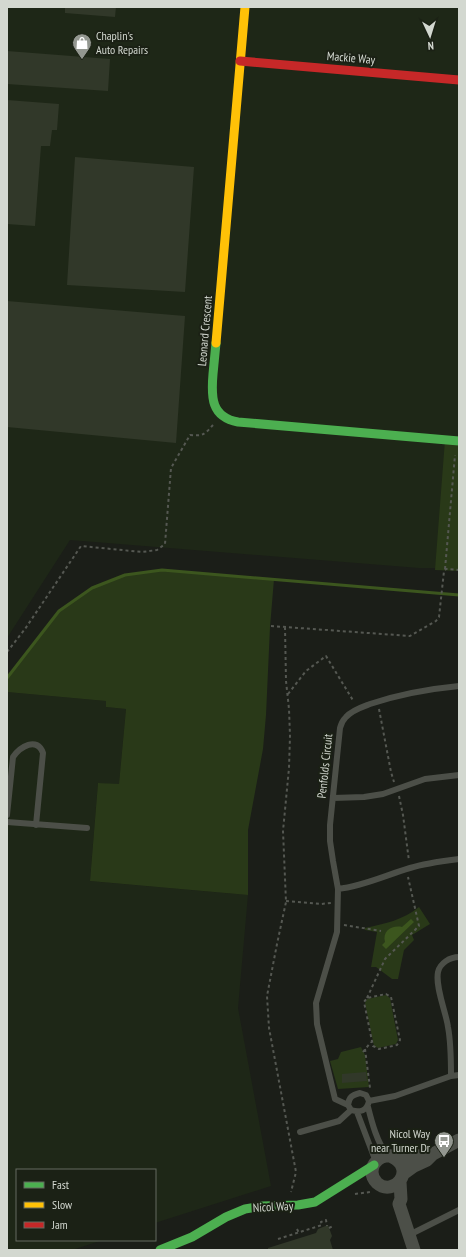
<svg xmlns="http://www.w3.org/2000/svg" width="466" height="1257" font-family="'PT Sans Narrow',sans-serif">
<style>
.built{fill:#1e2717}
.green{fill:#293918}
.water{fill:#3c561e}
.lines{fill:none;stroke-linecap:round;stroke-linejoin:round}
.stream{stroke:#3c561e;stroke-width:3}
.building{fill:#313829}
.path{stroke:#555852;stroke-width:2;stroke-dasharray:3 3;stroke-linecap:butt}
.lane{stroke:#4c4f48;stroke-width:6}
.street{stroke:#4c4f48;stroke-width:13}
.fast{stroke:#4caf50;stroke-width:9}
.slow{stroke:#ffc107;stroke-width:9}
.jam{stroke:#c62828;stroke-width:9}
.labels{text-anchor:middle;stroke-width:4;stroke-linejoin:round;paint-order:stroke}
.poi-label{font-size:12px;fill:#d3d8d0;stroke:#1b2115;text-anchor:start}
.street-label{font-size:12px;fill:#d3d8d0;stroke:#1b2115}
</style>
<rect width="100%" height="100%" fill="#1b1e18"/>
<path class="built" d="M7,7H459V568H419L70,540L7,638Z
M7,692L106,701V707L126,709L119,785L98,783L90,881L248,895L238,1008L271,1186L155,1223V1170H17V1240H103L72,1250H7Z"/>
<path class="green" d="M445,440L459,441V571L435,570Z
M160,570L274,579L270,627L266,715L263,749L248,830V895L90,881L98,783L119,784L126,709L106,707V701L7,692V678L59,611L92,588L125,575Z
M419,907L430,924L412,935L414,940L404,950L398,979H392L376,967H371L377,932L365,930V928C384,924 403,920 419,907Z
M386,995L390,998L398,1040L396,1044L378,1048L374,1046L365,1003L367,999Z
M361,1047L365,1055L369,1087L338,1089L330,1061L338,1059L341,1052Z"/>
<path class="water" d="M411,919L414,922L386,949L382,945L385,942C382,931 392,925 402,927Z"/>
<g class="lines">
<path class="stream" d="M7,678L59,611L92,588L125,575L162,570L459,595"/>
</g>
<path class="building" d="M65,7H116L115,17L65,13Z
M7,51L110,59L108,91L7,84Z
M7,100L59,104L57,130H52L50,146H41L35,226L7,224Z
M75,157L194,167L185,292L67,285Z
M7,301L185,316L176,443L7,427Z
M366,1072L367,1081L342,1083V1074Z
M328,1225L332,1236L330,1240L333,1250H268V1248L316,1233L318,1229Z"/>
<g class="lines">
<path class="path" d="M445,569L455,455
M271,626L410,636L436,621L439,617L444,571L446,569L459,570
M285,627L286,681L289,709L290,736L289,768L283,831L286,902L277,944L267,996L269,1028L296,1172L291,1192
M7,652L25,629L81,546L142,552L157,550L165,544L171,468L190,435C203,436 204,435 213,425
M288,694L306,671L326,656L354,702
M379,709L391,772L394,782
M399,796L403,815L409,861
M286,901L321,904L331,903
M344,925L381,931
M386,994L391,997L400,1040L397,1045L379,1049L373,1046L364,1002L367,998Z
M367,998L385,959L419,926L408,877
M365,1049L370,1088
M363,1052L371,1042
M355,1194L370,1192
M329,1228L333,1226
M297,1229L299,1233
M278,1239L322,1225L321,1222L326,1220L327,1226"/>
<path class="lane" d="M333,798L364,797L383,794L425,779L459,775
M7,815L13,757C20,747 37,736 43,753L36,825
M7,822L87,828
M338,889C364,886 386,875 410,868C426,863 443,861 459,859
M451,1076C451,1060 451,1043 448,1027C446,1012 435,987 438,972C440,963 450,957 459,957
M360,1093L366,1095L369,1101C367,1111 360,1113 351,1110L348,1105C349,1097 352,1095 360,1093Z
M369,1101L395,1096L451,1076L459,1075
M348,1105L335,1099L317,1024L316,1003L337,932L338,889L333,861L330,841V825L340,728C341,724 343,720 346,717C352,710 362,707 370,704C400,694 428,689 459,686
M368,1107C372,1123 377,1142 387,1155
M357,1112L376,1162
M300,1132L339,1121L351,1110
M409,1235L459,1210"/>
<path class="street" d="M392,1157C417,1169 394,1198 377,1183C374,1180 372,1176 372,1172C372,1166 376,1160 382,1157C389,1154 398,1157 406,1157C415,1157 424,1155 433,1154
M403,1174L414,1166L427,1160L433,1154L459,1140
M400,1182L401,1199L399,1204L414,1250"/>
<path class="fast" d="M216,343C215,353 214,364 213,374C211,397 211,417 238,422L459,441
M160,1250L192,1237L226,1217L245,1209L262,1206L298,1205L315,1202L374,1165"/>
<path class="slow" d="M216,343L245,7"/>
<path class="jam" d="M240,61L459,80"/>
</g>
<defs>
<g id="shop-pin" transform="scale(1)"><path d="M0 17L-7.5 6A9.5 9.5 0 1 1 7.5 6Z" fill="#939790" stroke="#1b2115"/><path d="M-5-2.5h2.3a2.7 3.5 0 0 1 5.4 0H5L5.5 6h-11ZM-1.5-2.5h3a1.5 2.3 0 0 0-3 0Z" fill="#fff"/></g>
<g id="bus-pin" transform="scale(1)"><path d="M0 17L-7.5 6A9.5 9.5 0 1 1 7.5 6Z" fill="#939790" stroke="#1b2115"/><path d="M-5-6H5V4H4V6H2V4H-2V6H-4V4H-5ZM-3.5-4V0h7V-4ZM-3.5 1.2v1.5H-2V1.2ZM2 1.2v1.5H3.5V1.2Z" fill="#fff"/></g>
</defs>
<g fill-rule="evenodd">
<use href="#shop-pin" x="82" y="43"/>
<use href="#bus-pin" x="444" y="1141"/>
</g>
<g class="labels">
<g class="poi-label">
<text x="96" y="40">Chaplin's<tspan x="96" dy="14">Auto Repairs</tspan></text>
<text x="430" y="1138" text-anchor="end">Nicol Way<tspan x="430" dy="14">near Turner Dr</tspan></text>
</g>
<g class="street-label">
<text transform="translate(351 58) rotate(5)" y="4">Mackie Way</text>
<text transform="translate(205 331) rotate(-85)" y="4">Leonard Crescent</text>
<text transform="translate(325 766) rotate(-84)" y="4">Penfolds Circuit</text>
<text transform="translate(273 1207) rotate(-3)" y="4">Nicol Way</text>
</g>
</g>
<rect width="466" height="1257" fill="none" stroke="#d3d8d0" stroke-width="16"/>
<rect x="16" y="1169" width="140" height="72" fill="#1b2115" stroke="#656a60"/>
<rect x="24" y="1182" width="20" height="6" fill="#4caf50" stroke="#656a60"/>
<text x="52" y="1189" font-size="12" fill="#d3d8d0">Fast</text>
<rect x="24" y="1202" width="20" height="6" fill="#ffc107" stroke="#656a60"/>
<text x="52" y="1209" font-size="12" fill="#d3d8d0">Slow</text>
<rect x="24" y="1222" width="20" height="6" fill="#c62828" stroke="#656a60"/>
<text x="52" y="1229" font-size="12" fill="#d3d8d0">Jam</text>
<g transform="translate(430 36) rotate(176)" stroke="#1b2115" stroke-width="3" paint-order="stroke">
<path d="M0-3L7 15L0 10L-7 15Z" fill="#d3d8d0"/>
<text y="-6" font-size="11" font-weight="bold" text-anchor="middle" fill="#d3d8d0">N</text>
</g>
</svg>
